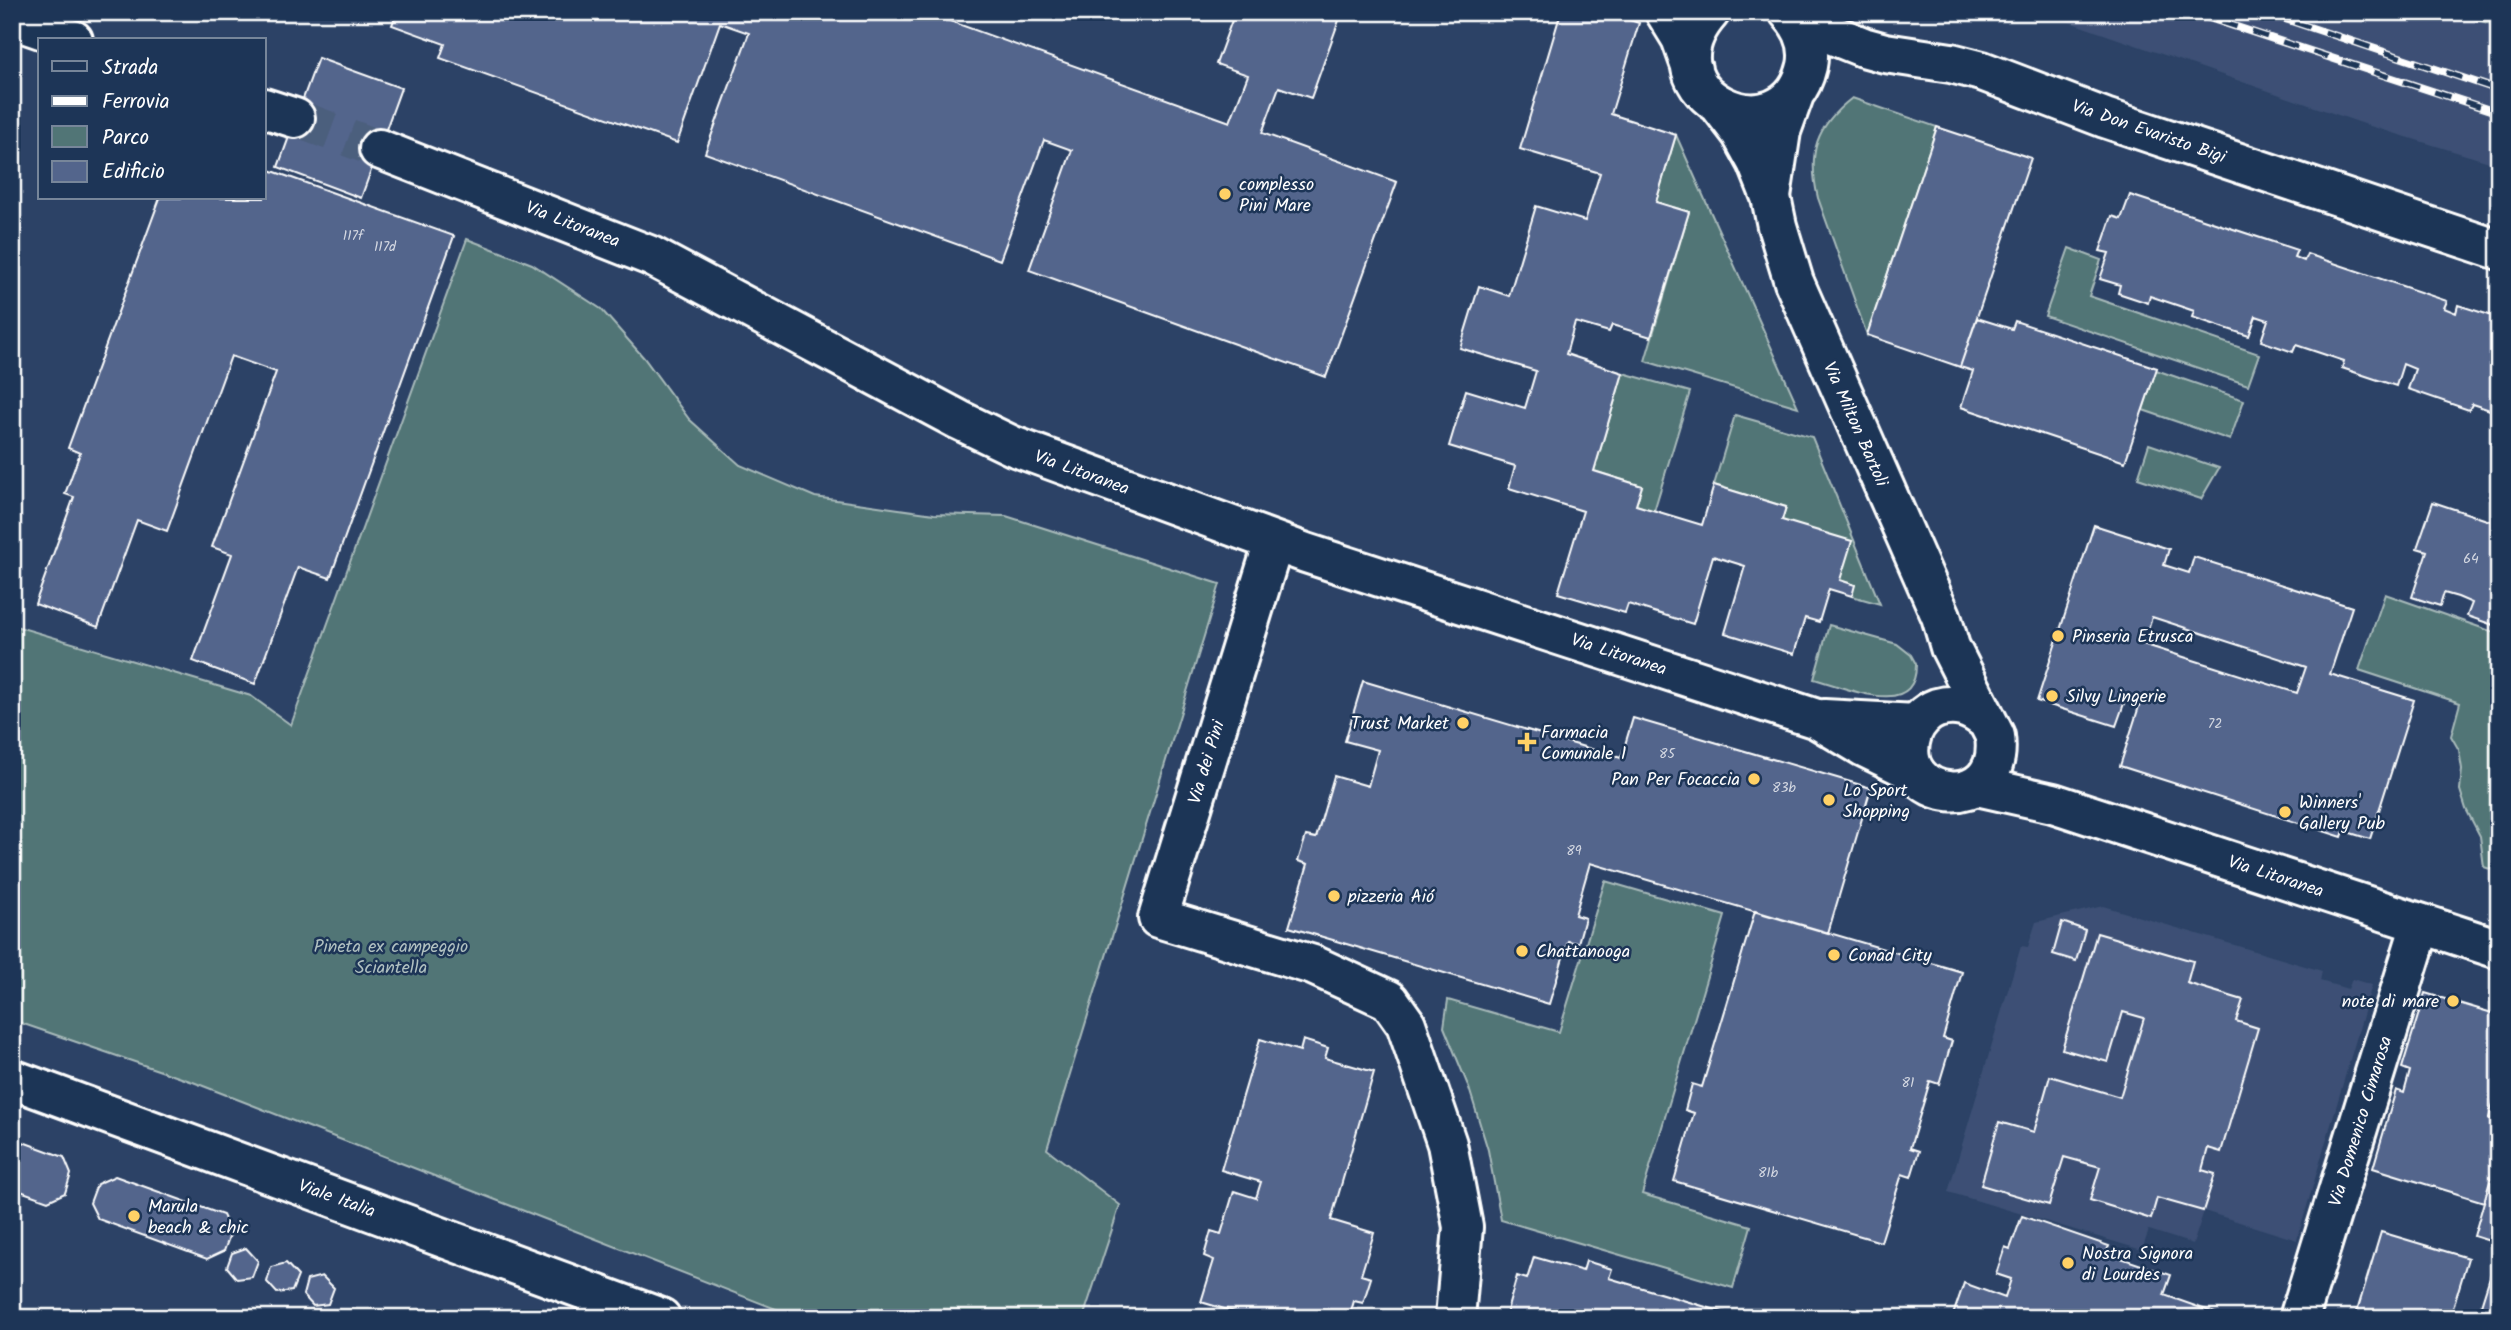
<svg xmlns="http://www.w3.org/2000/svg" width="2511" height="1330" font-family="Kalam,sans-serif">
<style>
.built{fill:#3c5074}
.green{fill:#517576;stroke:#a8baba;stroke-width:2}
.building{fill:#53658c;stroke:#fff;stroke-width:2;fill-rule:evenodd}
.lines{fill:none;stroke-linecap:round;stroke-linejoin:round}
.street-tunnel{stroke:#4c5e7d;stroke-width:38;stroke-dasharray:38 19;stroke-linecap:butt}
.lane-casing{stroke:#fff;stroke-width:26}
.street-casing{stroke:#fff;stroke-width:44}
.secondary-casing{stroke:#fff;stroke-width:44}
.lane{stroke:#1d3557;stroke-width:21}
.street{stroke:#1d3557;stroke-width:38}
.secondary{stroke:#1d3557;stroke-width:38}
.rail-casing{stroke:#fff;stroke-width:8}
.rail{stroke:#1d3557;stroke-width:5;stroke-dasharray:16;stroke-linecap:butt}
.poi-dot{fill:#ffd166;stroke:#1d3557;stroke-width:2.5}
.labels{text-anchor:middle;stroke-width:5;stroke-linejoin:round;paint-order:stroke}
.number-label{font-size:14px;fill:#d4d8e2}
.street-label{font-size:18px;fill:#fff;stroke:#1d3557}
.poi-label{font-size:18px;fill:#fff;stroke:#1d3557;text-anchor:start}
.park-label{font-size:18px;fill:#b1c1c1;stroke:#1d3557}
</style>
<rect width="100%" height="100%" fill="#2c4266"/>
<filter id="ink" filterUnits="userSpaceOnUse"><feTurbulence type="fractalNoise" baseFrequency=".0143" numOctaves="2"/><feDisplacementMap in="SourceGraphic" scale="14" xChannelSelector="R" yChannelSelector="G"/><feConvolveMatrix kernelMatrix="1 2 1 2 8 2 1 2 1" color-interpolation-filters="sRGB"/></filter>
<g filter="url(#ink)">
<path class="built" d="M2040,12H2448L2499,26V165L2370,126Z
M2103,906L2322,971L2320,981L2348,989L2352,979L2372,985L2297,1240L2204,1211L2193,1244L2149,1230L2142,1250L1948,1192L2021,946L2028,947L2036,922Z"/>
<path class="green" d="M2448,12H2499V26Z
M1852,98L1937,127L1867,335L1818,198C1807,153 1816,126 1852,98Z
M1676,135L1798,407L1645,361L1689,212L1656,202Z
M467,239L532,264L601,309L644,358L689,419L740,465L815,497L934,514L1006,516L1220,584L1047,1149L1120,1205L1083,1318H799L193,1082L12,1020V625L251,696L291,725Z
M2069,248L2101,260L2089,296L2259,354L2248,385L2045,316Z
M2156,370L2244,400L2230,440L2143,410Z
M1623,373L1690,392L1654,511L1636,505L1642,486L1594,471Z
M1735,415L1812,437L1880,604L1852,596L1782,520L1786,507L1714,485Z
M2149,444L2219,468L2201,499L2138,478Z
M2385,594L2499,634V872L2484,867L2480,836L2466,809L2460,790L2462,769L2459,750L2451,736L2460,703L2359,670Z
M1829,625L1897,644L1911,655L1916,664C1917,721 1845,687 1814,679Z
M1605,881L1725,916L1642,1194L1751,1226L1733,1288L1501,1220L1488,1150L1469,1088L1444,1027L1448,1000L1559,1032Z"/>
<path class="building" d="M397,12H946L944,19L1230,122L1248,75L1216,64L1235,12H1342L1311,98L1279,87L1262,133L1397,182L1326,377L1029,270L1072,150L1044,140L1000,260L705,153L749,33L720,23L677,143L440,58L445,44L392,25Z
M1561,12H1606L1639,23L1611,114L1676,135L1656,202L1689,212L1651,337L1612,325L1609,332L1575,322L1566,354L1623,373L1594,471L1642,486L1636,505L1702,525L1714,485L1786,507L1782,520L1852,541L1840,580L1855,585L1852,596L1829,589L1819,622L1805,618L1794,654L1725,633L1745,566L1713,556L1693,624L1628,604L1625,613L1558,593L1583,511L1509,488L1515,466L1449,446L1466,390L1525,408L1536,371L1460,348L1479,286L1509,296L1536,206L1585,221L1600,173L1520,149Z
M318,58L401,88L361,198L278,167Z
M1937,127L2031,158L1960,367L1867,335Z
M264,168L454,236L330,578L298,567L255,684L193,661L232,554L212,547L276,372L231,356L167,531L137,520L98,627L35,604L74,497L65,494L80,453L68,448L160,198H264Z
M2130,195L2297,250L2294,257L2304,261L2307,254L2447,301L2444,308L2456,313L2458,305L2499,318V413L2472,404L2469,410L2408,389L2415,369L2403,364L2396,386L2342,368L2344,361L2296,345L2293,352L2261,341L2268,320L2256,316L2249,336L2192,317L2194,311L2150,296L2148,303L2118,293L2120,285L2100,279L2109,253L2100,251L2112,216L2121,219Z
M1977,318L2012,329L2015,321L2157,368L2125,462L1961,407L1973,371L1960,367Z
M2433,502L2499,524V627L2467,616L2472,603L2458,597L2444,593L2440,606L2412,597L2427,551L2417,548Z
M2094,525L2169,549L2164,565L2189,573L2194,557L2352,607L2330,674L2414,700L2370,839L2344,831L2342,837L2120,766L2141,700L2127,695L2116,726L2037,701ZM2152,617L2306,667L2297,693L2143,644Z
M1363,681L1621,758L1633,718L1871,788L1828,933L1590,863L1575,915L1585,918L1578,943L1568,941L1549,1004L1289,927L1308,864L1298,861L1306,836L1316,838L1334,776L1368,786L1378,750L1345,741Z
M1755,911L1962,972L1943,1038L1952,1041L1939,1084L1930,1081L1910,1148L1919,1151L1911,1177L1902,1174L1881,1242L1674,1181L1694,1113L1685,1110L1692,1084L1702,1087Z
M2062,922L2085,930L2076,961L2053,954Z
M2097,933L2193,961L2187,983L2243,1000L2236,1021L2258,1028L2221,1152L2208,1148L2202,1170L2215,1174L2203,1211L2157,1198L2151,1219L2090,1200L2100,1167L2064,1157L2049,1205L1981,1185L1999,1122L2034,1132L2050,1076L2120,1097L2144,1018L2123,1012L2108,1062L2062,1049Z
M2425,993L2499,1015V1097L2495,1096L2489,1118L2499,1121V1153L2484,1202L2373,1168L2396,1090L2404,1093L2410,1071L2402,1068Z
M1260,1039L1300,1051L1303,1040L1328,1048L1325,1058L1374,1072L1331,1220L1374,1233L1361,1275L1371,1278L1363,1303L1354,1301L1349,1318H1255L1201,1302L1214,1260L1204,1256L1211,1231L1221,1234L1234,1191L1256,1198L1261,1182L1221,1170Z
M12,1138L64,1157L71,1174L65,1193L48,1201L12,1188Z
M2495,1164L2499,1165V1244L2474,1236Z
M115,1176L223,1215L231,1232L224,1251L207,1259L98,1219L90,1203L97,1184Z
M2022,1216L2109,1246L2106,1253L2171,1275L2164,1295L2229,1318H1952L1964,1283L2005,1298L2011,1279L1996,1274L2005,1247L2010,1249Z
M2381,1232L2468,1258L2450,1318H2355Z
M246,1248L258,1261L252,1277L237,1279L227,1267L232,1253Z
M2499,1248V1318H2477Z
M1534,1257L1583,1271L1586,1261L1612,1269L1609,1278L1726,1313L1724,1318H1505L1517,1276L1527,1279Z
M286,1263L298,1276L292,1291L277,1293L267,1282L271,1267Z
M322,1276L334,1288L328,1304L313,1306L303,1295L307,1280Z"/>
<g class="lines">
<path class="street-tunnel" d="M295,118L379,149"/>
<g class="lane-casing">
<path id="lane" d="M587,1318L595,1292"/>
</g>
<g class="street-casing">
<path id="street" d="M12,19L73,40
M1798,21L1863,47L1885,53L1951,63L1982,71L2105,118L2499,250
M264,108L295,118
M379,149L651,256L959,420L1013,446L1306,553L1817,719L1864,747L1915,772
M1274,542L1158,918L1313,965L1389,1000L1406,1024L1447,1144L1463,1227L1455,1318
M1824,719L1916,724
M12,1079L661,1318
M2299,1318L2421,924"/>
</g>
<g class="secondary-casing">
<path id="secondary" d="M1665,12L1681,38L1692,69
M1710,12C1637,95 1785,162 1807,66C1811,46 1803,27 1789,12
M1721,107L1741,133L1757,162L1771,197L1777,226L1794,282L1941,616L1950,647L1995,736C2006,817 1890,803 1912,734C1916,722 1926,712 1937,708C1957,702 1971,708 1986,720
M1771,197L1781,131L1794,95
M1977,786L2053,803L2499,949"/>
</g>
<use href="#lane" class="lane"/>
<use href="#street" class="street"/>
<use href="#secondary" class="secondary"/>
<g class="rail-casing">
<path id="rail" d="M2191,12L2499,113
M2264,12L2499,90"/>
</g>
<use href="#rail" class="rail"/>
</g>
</g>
<g class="poi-dot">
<circle cx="1225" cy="194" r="7"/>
<circle cx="2058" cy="636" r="7"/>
<circle cx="2052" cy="696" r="7"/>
<circle cx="1463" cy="723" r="7"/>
<path d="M1523.5 731.5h7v7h7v7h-7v7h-7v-7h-7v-7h7z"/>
<circle cx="1754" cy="779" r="7"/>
<circle cx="1829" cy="800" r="7"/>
<circle cx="2285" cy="812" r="7"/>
<circle cx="1334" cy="896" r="7"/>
<circle cx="1522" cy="951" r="7"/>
<circle cx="1834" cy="955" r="7"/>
<circle cx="2453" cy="1001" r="7"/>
<circle cx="134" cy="1216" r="7"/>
<circle cx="2068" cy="1263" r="7"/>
</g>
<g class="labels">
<g class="number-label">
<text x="353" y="240">117f</text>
<text x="385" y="251">117d</text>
<text x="2471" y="563">64</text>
<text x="2215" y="728">72</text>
<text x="1667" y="758">85</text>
<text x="1784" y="792">83b</text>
<text x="1574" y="855">89</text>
<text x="1908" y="1087">81</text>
<text x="1768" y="1177">81b</text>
</g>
<g class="street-label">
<text transform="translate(2149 131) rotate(19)" y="6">Via Don Evaristo Bigi</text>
<text transform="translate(573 224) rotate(21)" y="6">Via Litoranea</text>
<text transform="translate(1856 424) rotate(66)" y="6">Via Milton Bartoli</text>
<text transform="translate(1082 472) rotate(20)" y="6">Via Litoranea</text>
<text transform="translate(1619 654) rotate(18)" y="6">Via Litoranea</text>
<text transform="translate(1206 762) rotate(-73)" y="6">Via dei Pini</text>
<text transform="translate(2276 876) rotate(18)" y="6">Via Litoranea</text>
<text transform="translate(2360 1121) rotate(-73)" y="6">Via Domenico Cimarosa</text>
<text transform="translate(337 1198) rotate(20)" y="6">Viale Italia</text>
</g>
<g class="poi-label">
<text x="1239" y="190">complesso<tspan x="1239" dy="21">Pini Mare</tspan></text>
<text x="2072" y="642">Pinseria Etrusca</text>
<text x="2066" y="702">Silvy Lingerie</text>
<text x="1449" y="729" text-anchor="end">Trust Market</text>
<text x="1541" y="738">Farmacia<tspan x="1541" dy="21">Comunale 1</tspan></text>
<text x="1740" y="785" text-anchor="end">Pan Per Focaccia</text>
<text x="1843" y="796">Lo Sport<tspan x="1843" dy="21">Shopping</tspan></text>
<text x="2299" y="808">Winners'<tspan x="2299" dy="21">Gallery Pub</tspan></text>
<text x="1348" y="902">pizzeria Aió</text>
<text x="1536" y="957">Chattanooga</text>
<text x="1848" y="961">Conad City</text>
<text x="2439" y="1007" text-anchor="end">note di mare</text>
<text x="148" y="1212">Marula<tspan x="148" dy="21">beach &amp; chic</tspan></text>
<text x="2082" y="1259">Nostra Signora<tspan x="2082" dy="21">di Lourdes</tspan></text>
</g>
<g class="park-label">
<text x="391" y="952">Pineta ex campeggio<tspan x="391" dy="21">Sciantella</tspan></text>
</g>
</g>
<rect width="2511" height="1330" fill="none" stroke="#1d3557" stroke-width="42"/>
<rect x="21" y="21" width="2469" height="1288" fill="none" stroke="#fff" stroke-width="2.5" filter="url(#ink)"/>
<rect x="38" y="38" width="228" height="161" fill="#1d3557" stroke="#77869a" stroke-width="2"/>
<rect x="52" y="61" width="35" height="10" fill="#1d3557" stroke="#77869a" stroke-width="2"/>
<text x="102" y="74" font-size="21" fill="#ffffff">Strada</text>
<rect x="52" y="96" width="35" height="10" fill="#ffffff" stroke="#77869a" stroke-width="2"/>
<text x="102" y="108" font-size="21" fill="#ffffff">Ferrovia</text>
<rect x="52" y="126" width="35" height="21" fill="#517576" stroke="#77869a" stroke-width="2"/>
<text x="102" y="144" font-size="21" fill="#ffffff">Parco</text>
<rect x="52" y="161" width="35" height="21" fill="#53658c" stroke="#77869a" stroke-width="2"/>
<text x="102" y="178" font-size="21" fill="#ffffff">Edificio</text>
</svg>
